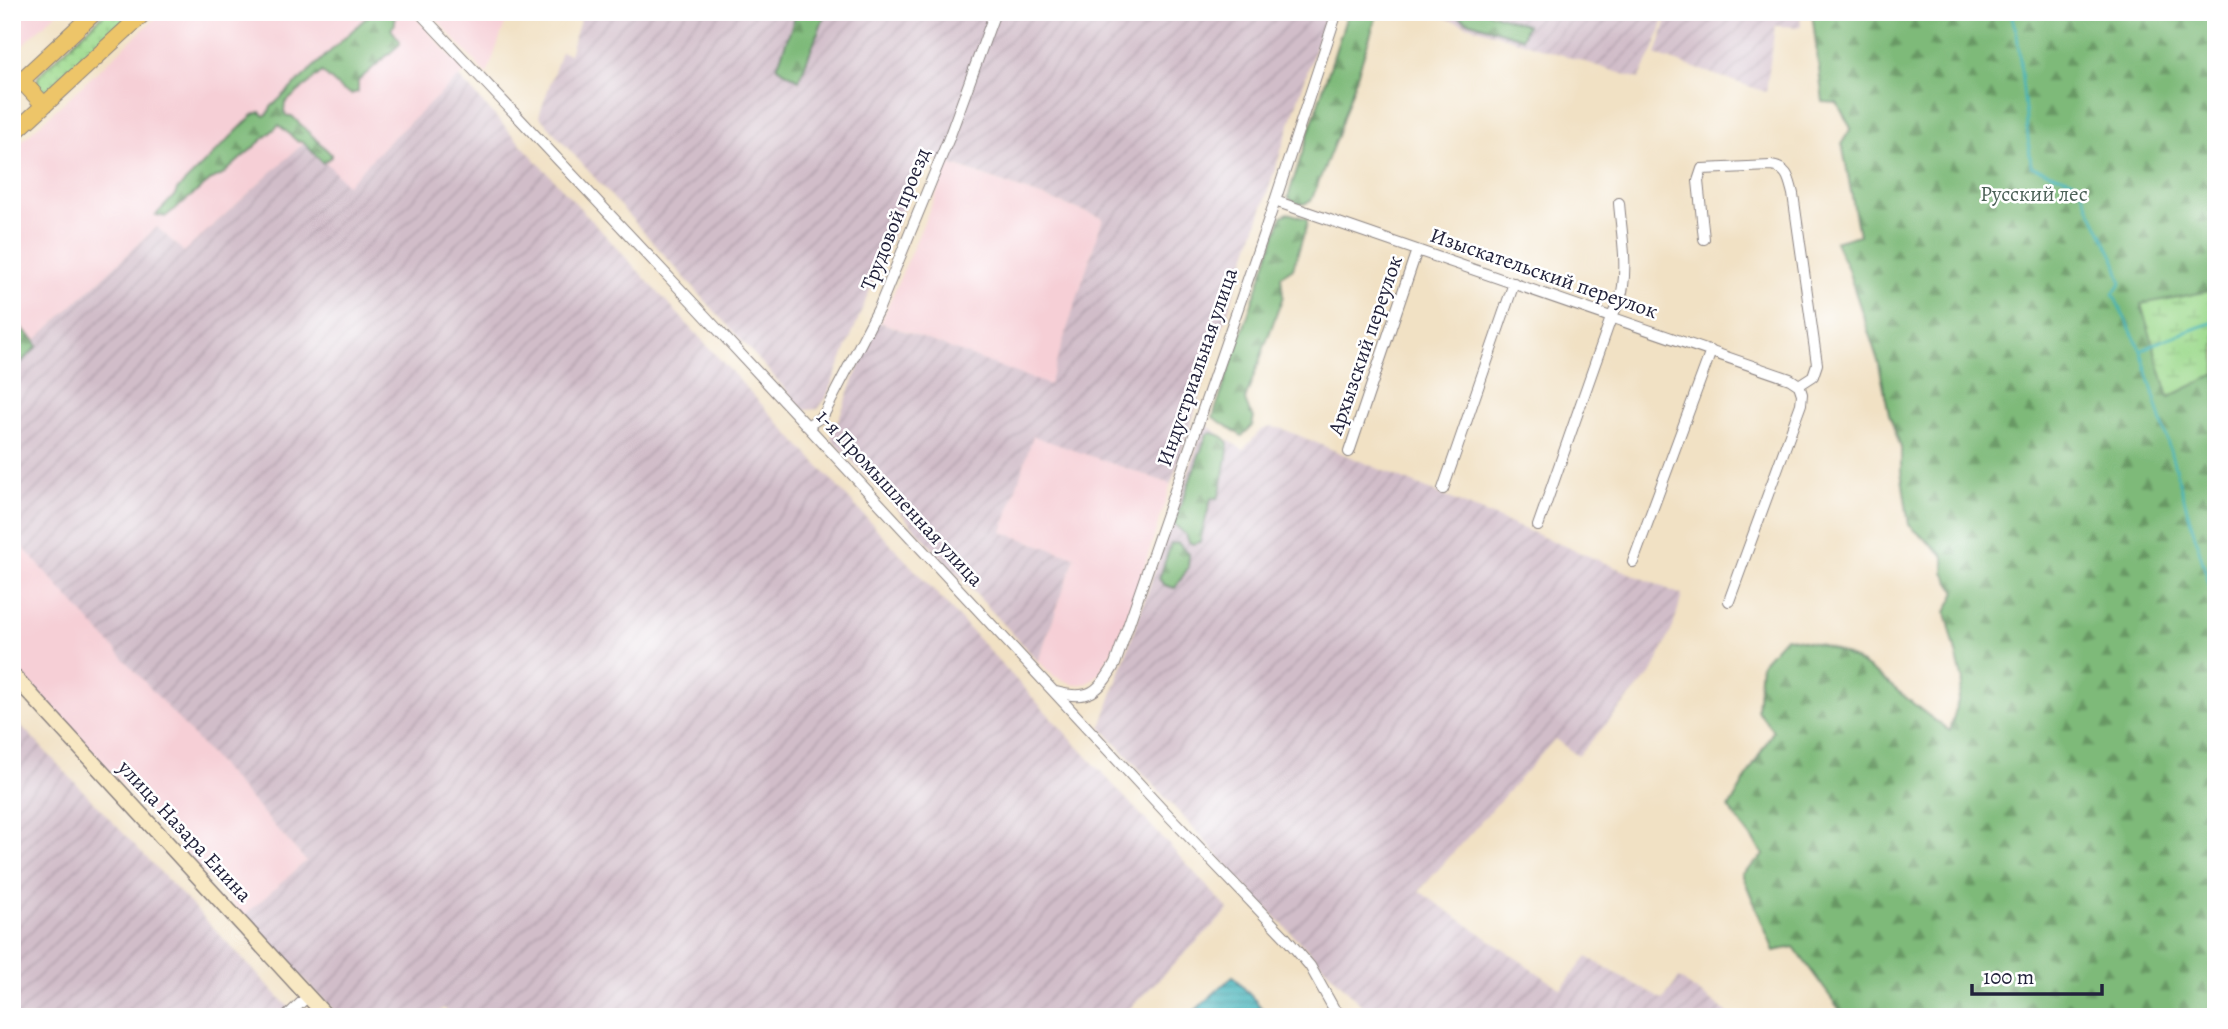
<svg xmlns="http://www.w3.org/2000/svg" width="2228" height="1029" font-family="Alegreya,serif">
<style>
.built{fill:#f6cfd6}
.industrial{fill:url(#industrial-furrows)}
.grass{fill:url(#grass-dots);stroke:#607e64;stroke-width:2}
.forest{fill:url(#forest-firs);stroke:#506e5a;stroke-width:2}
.wetland{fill:url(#wetland-marsh);stroke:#607e64;stroke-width:2}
.water{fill:url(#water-rules);stroke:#326a7a;stroke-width:2}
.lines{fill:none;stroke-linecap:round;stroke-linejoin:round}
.stream{stroke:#43b3b9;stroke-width:2.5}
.minor-casing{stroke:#8a8280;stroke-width:12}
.secondary-casing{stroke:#8a8280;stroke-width:17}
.primary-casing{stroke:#8a8280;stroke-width:18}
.minor{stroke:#fff;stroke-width:10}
.secondary{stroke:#f8e8c3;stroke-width:14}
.primary{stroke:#edc569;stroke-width:16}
.labels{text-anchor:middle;stroke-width:5;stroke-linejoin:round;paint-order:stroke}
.park-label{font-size:21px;fill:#4d6258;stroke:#fff}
.street-label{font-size:21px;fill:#22223b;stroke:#fff}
</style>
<defs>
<pattern id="industrial-furrows" width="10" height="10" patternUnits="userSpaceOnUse" patternTransform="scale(1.75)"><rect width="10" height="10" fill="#d1bdc9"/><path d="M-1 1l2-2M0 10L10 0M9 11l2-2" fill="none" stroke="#b3a2ae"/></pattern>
<pattern id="grass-dots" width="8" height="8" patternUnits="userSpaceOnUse" patternTransform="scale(1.75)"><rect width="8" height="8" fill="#9eda8e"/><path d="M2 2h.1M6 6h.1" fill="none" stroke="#88bb7b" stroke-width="1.8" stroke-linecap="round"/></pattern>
<pattern id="forest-firs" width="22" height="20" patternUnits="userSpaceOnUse" patternTransform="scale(1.75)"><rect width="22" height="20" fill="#7eba79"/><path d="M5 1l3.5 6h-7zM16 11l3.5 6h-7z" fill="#679764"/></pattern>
<pattern id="wetland-marsh" width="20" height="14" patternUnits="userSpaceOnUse" patternTransform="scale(1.75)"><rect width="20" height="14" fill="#9eda8e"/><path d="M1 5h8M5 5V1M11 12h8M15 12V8" fill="none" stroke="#88bb7b"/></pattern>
<pattern id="water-rules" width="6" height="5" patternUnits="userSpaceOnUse" patternTransform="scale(1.75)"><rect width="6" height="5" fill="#43b3b9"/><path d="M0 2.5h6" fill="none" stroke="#389198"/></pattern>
</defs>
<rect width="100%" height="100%" fill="#fff"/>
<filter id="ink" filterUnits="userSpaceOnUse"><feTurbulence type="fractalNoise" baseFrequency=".0143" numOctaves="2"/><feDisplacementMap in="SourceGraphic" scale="14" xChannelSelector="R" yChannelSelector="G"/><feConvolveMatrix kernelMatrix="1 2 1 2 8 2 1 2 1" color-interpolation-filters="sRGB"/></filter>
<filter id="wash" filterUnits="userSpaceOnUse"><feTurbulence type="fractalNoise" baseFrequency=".00686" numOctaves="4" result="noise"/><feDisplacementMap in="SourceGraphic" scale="28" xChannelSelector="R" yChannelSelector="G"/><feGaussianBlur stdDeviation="1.57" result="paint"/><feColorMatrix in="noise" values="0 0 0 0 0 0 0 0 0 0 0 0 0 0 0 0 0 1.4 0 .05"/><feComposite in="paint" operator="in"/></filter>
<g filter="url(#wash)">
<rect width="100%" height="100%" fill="#f1e1c4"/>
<path class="built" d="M12,12H58L12,55Z
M162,12H411L465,72L387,143L347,186L305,142L184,252L157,227L12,362V150Z
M430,12H509L487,75Z
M949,164L1103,218L1049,386L881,322Z
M1033,435L1171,484L1137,590L1117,642L1099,674L1088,683L1075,685L1054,676L1038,661L1075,557L1002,532Z
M12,533L306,861L244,916L12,665Z"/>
<path class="industrial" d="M583,12H1327L1171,484L1033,436L1002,532L1075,557L1038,661L831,438L877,321L1049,385L1103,218L925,155L826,398L818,409L804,410L539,116L561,52L569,54Z
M1425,12H1667L1653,51L1639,79Z
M1669,12H1800L1801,27L1775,26L1766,92L1656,55Z
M459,77L1229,910L1121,1017H452L444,1008L434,1017H340L244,916L306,861L12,535V362L157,227L184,252L306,141L347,185L387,143Z
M1205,424L1243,450L1261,430L1271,427L1283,429L1682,595L1673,627L1653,671L1578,756L1555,739L1419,891L1561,989L1587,957L1663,1000L1679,978L1733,1017H1373L1255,896L1101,727Z
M12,716L298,1017H12Z"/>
<path class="grass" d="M106,12H136L47,93H43L36,87L38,77L44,70Z"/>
<path class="forest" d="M372,12H390L394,15L395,24L391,29L400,41V44L358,81V92L351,94L342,90L322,72L285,103L284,112L287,116H292L331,154V157L323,163L302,141L298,142L279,125L221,176L215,177L165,217L156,215L175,195L177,190L253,115L260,112L264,116L268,114L271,107Z
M797,12H826L799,80L777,67Z
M1348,12H1378L1337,136L1311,201C1301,206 1296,205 1288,197Z
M1450,12H1488L1527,25L1522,38L1467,21Z
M1812,12H2216V1017H1845L1794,947L1774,951L1742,874L1764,855L1729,808L1773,731L1757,710L1761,664L1785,637C1802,641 1822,643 1838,651C1880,670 1911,706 1950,731L1963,682L1946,612L1956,592L1944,573V556L1909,525L1901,471V448L1889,414L1879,364L1847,267L1835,242L1859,235L1842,143L1851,128L1837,103L1823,102Z
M1288,213L1307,219V224L1293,268L1281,276L1283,296L1245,400L1250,413L1254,417L1252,426L1242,436L1213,417L1282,216Z
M22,328L35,341L37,347L12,371V338Z
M1212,433C1217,434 1224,436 1227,441C1231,446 1221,490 1218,498H1211L1200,542L1193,544L1189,542L1186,535L1174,524L1207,434Z
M1178,543L1189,554L1188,568L1175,588L1165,585L1159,579L1171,544Z"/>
<path class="wetland" d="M2216,290V374L2169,397L2141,304Z"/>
<path class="water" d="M1233,976L1270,1017H1188Z"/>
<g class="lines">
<path class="stream" d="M2010,12L2017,33L2031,166L2077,182L2116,263L2121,283L2113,294L2141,351L2216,608
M2141,351L2153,344L2216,321
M2216,671L2213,712L2216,717"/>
</g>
</g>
<g filter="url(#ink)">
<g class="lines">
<g class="minor-casing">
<path id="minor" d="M419,12L695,305L1171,818L1285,937L1310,966L1334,1009L1344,1017
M1275,201L1790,379L1799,385
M1704,239L1698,181L1702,169L1771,166C1788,168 1789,179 1793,194L1817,364L1813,376L1799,385
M807,426L823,416L879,308L949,138L995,12
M1349,452L1417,250
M1443,489L1514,283
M1538,526L1611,318C1616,308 1622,298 1623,286C1627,260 1621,229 1619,203
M1633,562L1711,351
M1729,601L1801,404L1802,394L1799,385
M1056,692C1089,701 1099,692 1115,664L1275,201L1337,12
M286,1017L308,996"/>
</g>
<g class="secondary-casing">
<path id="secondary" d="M12,674L327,1017"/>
</g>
<g class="primary-casing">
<path id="primary" d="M21,80L44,105
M12,89L95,12
M12,135L145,12"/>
</g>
<use href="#minor" class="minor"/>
<use href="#secondary" class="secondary"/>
<use href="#primary" class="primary"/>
</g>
</g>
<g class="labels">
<g class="park-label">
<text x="2034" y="201">Русский лес</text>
</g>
<g class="street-label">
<text transform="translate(895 219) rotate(-68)" y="7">Трудовой проезд</text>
<text transform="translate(1544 273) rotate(19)" y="7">Изыскательский переулок</text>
<text transform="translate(1365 345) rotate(-71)" y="7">Архызский переулок</text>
<text transform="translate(1197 367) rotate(-71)" y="7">Индустриальная улица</text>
<text transform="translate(900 498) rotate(47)" y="7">1-я Промышленная улица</text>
<text transform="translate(185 831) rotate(47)" y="7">улица Назара Енина</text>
</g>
</g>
<rect width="2228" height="1029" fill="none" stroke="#fff" stroke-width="42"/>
<path d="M1972 984v10h130v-10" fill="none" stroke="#22223b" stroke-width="3.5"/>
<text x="1983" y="984" font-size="21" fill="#22223b" stroke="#ffffff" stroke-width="5" paint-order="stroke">100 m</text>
</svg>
